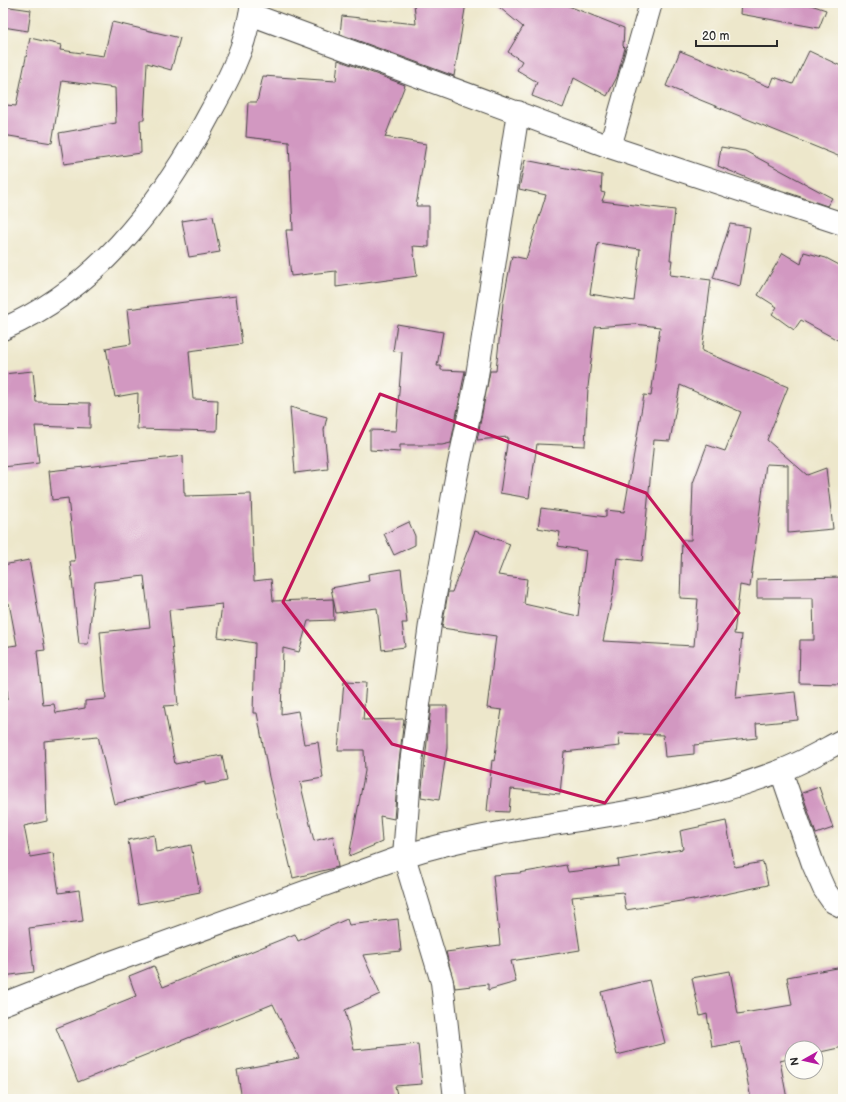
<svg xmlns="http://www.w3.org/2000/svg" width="846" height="1102" font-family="'Balsamiq Sans',sans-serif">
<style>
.building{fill:#d298c1;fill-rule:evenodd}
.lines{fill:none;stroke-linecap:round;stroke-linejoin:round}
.minor-casing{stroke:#484743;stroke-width:24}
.minor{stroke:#fff;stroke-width:22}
.marked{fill:none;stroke:#c2185b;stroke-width:3;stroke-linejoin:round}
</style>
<rect width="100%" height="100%" fill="#fdfcf7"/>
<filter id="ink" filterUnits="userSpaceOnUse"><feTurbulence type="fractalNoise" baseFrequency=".025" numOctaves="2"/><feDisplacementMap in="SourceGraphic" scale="8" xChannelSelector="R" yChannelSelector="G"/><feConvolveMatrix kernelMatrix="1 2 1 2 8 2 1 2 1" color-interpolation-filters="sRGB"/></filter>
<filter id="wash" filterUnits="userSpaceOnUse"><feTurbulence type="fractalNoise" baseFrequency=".012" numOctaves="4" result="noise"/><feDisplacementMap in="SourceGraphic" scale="16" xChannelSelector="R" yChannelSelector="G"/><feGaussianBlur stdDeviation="0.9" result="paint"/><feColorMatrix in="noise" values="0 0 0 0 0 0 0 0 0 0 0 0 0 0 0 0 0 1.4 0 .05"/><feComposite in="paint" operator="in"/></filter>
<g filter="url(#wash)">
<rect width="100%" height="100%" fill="#ede7cb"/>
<g id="blocks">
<path class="building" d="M414,3H466L454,76L340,34L342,16L416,24Z
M494,3H561L624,28L623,46L625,48L617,77L607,96L574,78L563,108L532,96L537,82L517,70L522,61L508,52L523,27Z
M741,3H805L826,10L819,28L740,14Z
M3,6L31,10L28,31L3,27Z
M112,22L180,38L171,70L147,63L144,120H140L141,153L64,164L59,133L116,123L115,88L62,81L52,143L3,135L6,105L16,106L30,38L61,45L60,50L104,56Z
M680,51L770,87L774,77L793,84L809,51L843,67V158L666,86Z
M338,60L405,85L385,137L426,144L416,206H429V247L413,246L417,276L336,287V271L291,276L286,230H293L289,142L246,137L248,102H257L263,76L336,81Z
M721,147L745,151L832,198L827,206L757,182L718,166Z
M525,160L602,175L601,192L605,193L602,201L675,210L670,260H672L670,275L711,280L702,351L788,387L767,440L807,475L826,468L833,529L788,533V465L766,464L750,587L740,585L734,634L742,635L736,698L795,692L798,720L756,724L757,738L694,745V754L665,757L663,735L618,733L620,746L564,752L560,794L511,789L509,812L487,811L492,760L494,761L502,710L487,708L496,636L442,628L448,592H452L475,531L510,544L498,575L527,579L524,604L578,616L586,551L558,546L560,532L538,528L541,508L606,517V510L624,512L644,395L651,396L660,327L634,324L595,327L588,387L585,446L537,444L529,498L500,493L508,437L477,440L490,371H496L503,302L512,256L526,259L546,195L519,189ZM598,243L640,249L634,301L590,294ZM680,385L741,412L725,451L707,445L693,483L691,540H682L680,598L698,599L694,646L603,641L613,593L617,558L642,561L654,440L670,441Z
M213,216L220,252L189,257L182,221Z
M730,224L750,227L740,286L713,278Z
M804,252L826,258L843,267V343L801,320L794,330L772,314L777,307L758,295L783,253L801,264Z
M236,296L242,344L189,351L193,399L218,400L217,431L137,429L138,393L115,397L106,348L131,344L127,309Z
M397,324L443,332L437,366H441V370L465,371L451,443L442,445H400V452L370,450V430L396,431L402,352L393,351Z
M33,371L36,402L90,403V428L35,426L39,463L3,467V374Z
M290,407L327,417L324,430L328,469L295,473Z
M183,456L184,493H185V496L251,494L254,581L271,579L273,601L333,599L334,620L308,621L299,652L283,648L281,714L298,711L304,744L318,742L323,778L300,782L314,841L333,836L338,867L293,878L269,777L257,713H253L255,643L218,637L222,604L169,610L178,705L164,706L175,764L222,755L227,781L205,785V782L114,804L98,736L44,741L47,821L24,826L30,857L53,853L59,893L79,890L83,921L29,928L34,972L3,976V700L8,699L3,647L17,645L9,603L3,604V565L29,560L45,650L37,651L43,705L54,704L56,713L85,708V701L106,699L100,632L150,627L144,576L95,582L88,644H79L70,561H75L68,498L52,500L49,471Z
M409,522L415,536V545L394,555L384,534Z
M401,569L407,623H402L405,647L382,650L377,608L336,613L331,588L369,581L368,574Z
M843,577V684L799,683L800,640H814L813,598H757V579Z
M344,682L366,683L363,720L404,719L399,762L394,819L380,816L382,842L349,856L365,771L364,750H338Z
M431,706H447V748L439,800L421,797Z
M819,787L833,828L816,834L802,793Z
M726,821L735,867L763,862L768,885L693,901V899L626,910L623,892L572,897L580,950L511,961L516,982L488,990V984L455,988L446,952L500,945L493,875L519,873L566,865L568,872L619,866L618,860L683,849L680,831Z
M154,835L156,852L191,845L200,892L138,904L128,840Z
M347,919L349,925L398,919L401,951L363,955L380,994L345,1010L354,1050L418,1044L422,1084L395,1086L398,1099H242L237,1070L299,1058L273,1004L78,1082L56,1028L136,996L129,976L154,966L163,987L295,934L298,941Z
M843,967V1047L816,1053V1048H792V1058L780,1061L787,1099H751L740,1042L712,1047L707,1014L700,1016L692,978L730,971L738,1014L792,1005L787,977Z
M649,980L665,1043L617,1055L601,992Z"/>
</g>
</g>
<g filter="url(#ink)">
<use href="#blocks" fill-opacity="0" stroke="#484743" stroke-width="1"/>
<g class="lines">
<g class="minor-casing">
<path id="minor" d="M250,14L610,147L843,224
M610,147L651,3
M3,329C95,289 155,211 203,126C214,105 227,84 236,61C244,44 249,22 252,3
M781,771L813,864L824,889L833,902L843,907
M3,1004L101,966L404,856C492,828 583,823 673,803C709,795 746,784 780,771C802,763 822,751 843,740
M455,1099L442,982L404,856L411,763L430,624L456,478L476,382L518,112"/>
</g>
<use href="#minor" class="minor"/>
</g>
</g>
<path class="marked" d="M380,394L646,493L739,613L605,803L392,744L283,602Z"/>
<rect width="846" height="1102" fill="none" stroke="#fdfcf7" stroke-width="16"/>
<g transform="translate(804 1060) rotate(262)"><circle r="19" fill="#fdfcf7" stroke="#a9a8a5"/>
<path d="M0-3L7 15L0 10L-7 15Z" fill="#b5179e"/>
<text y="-6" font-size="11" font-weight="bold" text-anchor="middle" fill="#2b2b2b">N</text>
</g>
<path d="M696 40v6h81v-6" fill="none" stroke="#2b2b2b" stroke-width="2"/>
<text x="702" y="40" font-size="12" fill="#2b2b2b" stroke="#fdfcf7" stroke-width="3" paint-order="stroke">20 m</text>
</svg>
